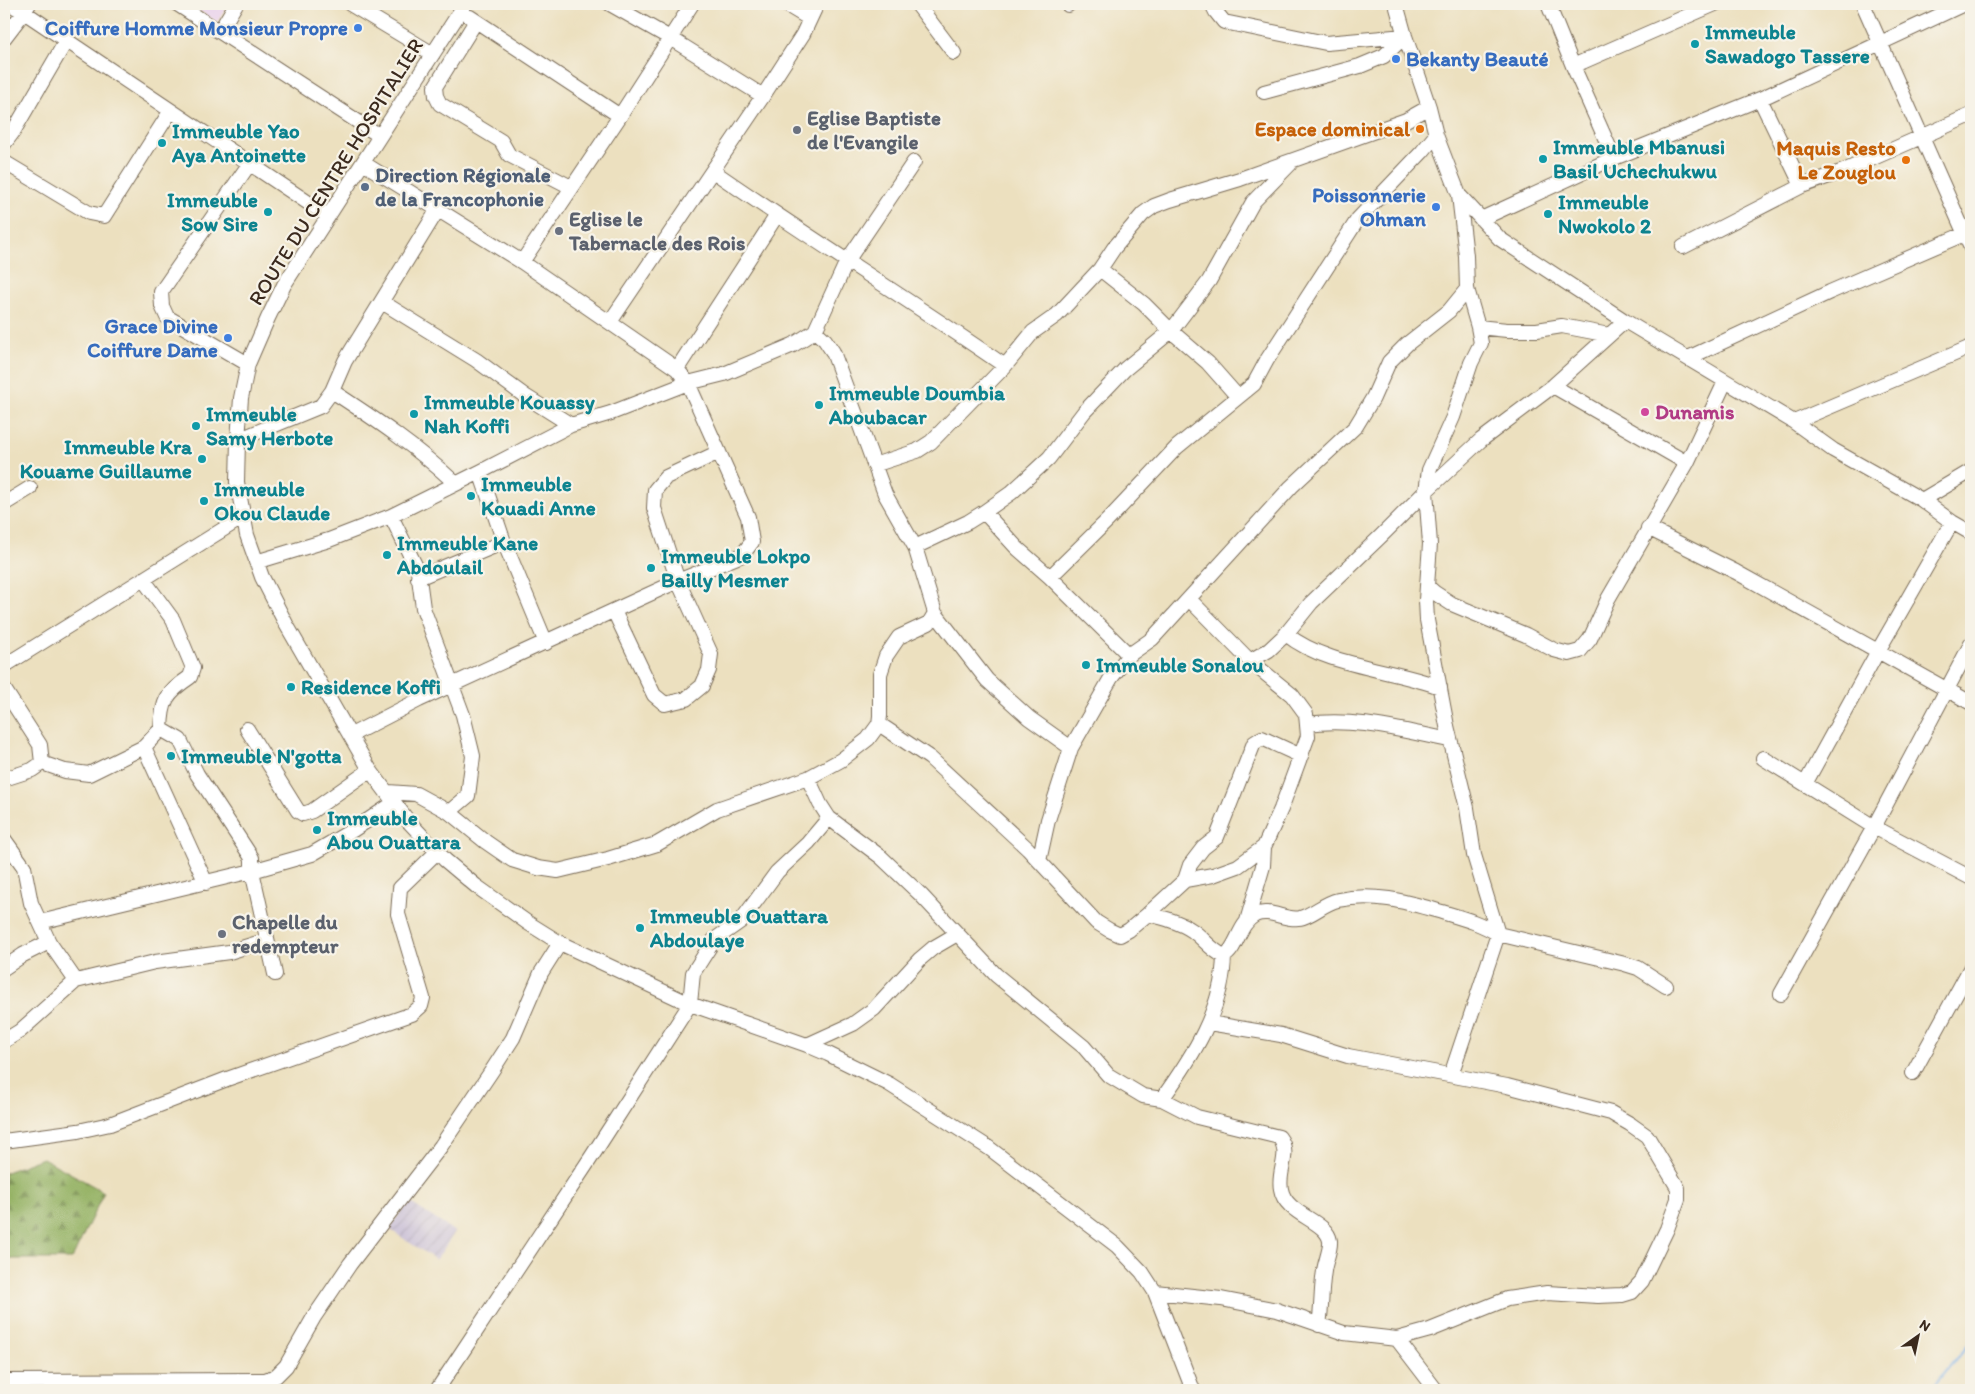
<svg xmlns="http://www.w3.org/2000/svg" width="1975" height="1394" font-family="Itim,sans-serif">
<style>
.built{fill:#e9d1ed}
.industrial{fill:url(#industrial-furrows)}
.forest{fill:url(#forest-firs);stroke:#686e42}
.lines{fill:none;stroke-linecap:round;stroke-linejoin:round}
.stream{stroke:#79aee7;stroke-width:2.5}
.minor-casing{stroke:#796a56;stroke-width:16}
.minor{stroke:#fff;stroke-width:14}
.shop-dot{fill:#3f7fe0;stroke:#f7f3e8;stroke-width:2}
.culture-dot{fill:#0f9aa8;stroke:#f7f3e8;stroke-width:2}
.food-dot{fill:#e8710a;stroke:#f7f3e8;stroke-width:2}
.worship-dot{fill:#6b7280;stroke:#f7f3e8;stroke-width:2}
.service-dot{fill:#5c6f8a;stroke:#f7f3e8;stroke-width:2}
.hotel-dot{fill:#d1479c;stroke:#f7f3e8;stroke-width:2}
.labels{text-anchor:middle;stroke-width:4.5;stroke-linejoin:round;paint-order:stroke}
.shop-label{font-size:21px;font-weight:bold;fill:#366cbe;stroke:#f7f3e8;text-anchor:end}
.culture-label{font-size:21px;font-weight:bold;fill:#0d838f;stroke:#f7f3e8;text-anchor:start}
.worship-label{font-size:21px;font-weight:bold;fill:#5b616d;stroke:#f7f3e8;text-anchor:start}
.food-label{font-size:21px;font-weight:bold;fill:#c56008;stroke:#f7f3e8;text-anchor:end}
.street-label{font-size:21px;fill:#3b2a1e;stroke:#f7f3e8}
.service-label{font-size:21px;font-weight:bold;fill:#4e5e75;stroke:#f7f3e8;text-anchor:start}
.hotel-label{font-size:21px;font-weight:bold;fill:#b23c85;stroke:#f7f3e8;text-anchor:start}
</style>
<defs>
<pattern id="industrial-furrows" width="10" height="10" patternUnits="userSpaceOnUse" patternTransform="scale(1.25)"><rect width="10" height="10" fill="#c9bfd7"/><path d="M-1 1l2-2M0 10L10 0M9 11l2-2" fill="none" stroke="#aea4b8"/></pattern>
<pattern id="forest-firs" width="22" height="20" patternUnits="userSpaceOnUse" patternTransform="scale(1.25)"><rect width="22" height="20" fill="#96b366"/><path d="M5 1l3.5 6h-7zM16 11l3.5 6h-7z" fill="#7c9253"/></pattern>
</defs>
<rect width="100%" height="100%" fill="#f7f3e8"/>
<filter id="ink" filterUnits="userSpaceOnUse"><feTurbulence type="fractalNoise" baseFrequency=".02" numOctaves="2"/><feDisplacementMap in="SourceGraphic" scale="10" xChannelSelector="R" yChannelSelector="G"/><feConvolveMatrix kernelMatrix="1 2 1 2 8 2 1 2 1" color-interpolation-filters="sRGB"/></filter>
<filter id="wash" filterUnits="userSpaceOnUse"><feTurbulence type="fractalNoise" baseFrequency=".0096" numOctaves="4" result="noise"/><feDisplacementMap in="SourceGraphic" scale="20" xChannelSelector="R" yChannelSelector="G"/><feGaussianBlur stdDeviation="1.12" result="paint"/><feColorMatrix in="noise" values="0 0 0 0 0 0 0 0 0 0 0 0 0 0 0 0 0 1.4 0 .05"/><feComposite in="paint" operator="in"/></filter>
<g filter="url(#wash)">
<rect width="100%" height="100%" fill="#ece0bf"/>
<path class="built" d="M189,4H229L217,22Z"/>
<path class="industrial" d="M408,1201L455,1232L436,1260L389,1229Z"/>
<path class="forest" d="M43,1158L104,1192L72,1259H4V1173Z"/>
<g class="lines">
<path class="stream" d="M1930,1390L1971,1341"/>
</g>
</g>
<g filter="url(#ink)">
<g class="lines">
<g class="minor-casing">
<path id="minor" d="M10,4L24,12L29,4
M177,4L380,136
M350,4L433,54
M465,4L284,285L268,318L248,364L241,398L238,440L237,482L247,535L262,577L286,624L370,770L408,821L445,860L476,886L528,923L560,943L690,1004L807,1045L828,1054L889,1084L989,1148L1117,1246L1142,1272L1155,1292L1193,1390
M610,4L670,38L763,96
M785,4L810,19
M917,4L954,53
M1068,4V5
M1212,4L1216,12L1224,22L1326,43L1405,36
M1396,4L1405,36L1429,107L1436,135L1459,195L1500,239L1625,321L1794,422L1833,450L1922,500L1952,522L1971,533
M1548,4L1573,66L1614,158L1760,99L1964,4
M1863,4L1971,248
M470,17L620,116
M476,21L435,87L436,96L440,104L501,141L509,155L571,187
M220,31L236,4
M4,38L24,12L328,216
M1573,66L1715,4
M1264,92L1360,66L1384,56L1405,36
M1760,99L1802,186
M4,144L13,132L66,41
M4,162L89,213L104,216L170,112
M713,171C809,238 908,299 1005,366
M1481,219L1614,158
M1683,247L1802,186L1846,170L1971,115
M522,262L620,116L692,4
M1100,269L1144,304L1171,331L1208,363L1238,397
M382,302L476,360L525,396L571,425
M610,322L763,96L803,34L817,4
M1478,327L1507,330H1537L1562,326L1609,335
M815,331L825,340L833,352L885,494L915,547L935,613L987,680L1029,718L1071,748
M1688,358L1830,292L1971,231
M248,364L167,317L162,306L161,292L250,163
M677,369L777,215
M1553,386L1687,463
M332,391C375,419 418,448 455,483
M1794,422L1971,347
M238,440L321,406L332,391L345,361L437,211
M874,465L917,451L931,442L1005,366L1033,332L1057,315L1100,269L1114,248L1143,214L1154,206L1170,200L1240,179L1406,120L1429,107
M480,472L504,542L546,643
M1922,500L1971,471
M4,504L30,488
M984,512L1017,548L1050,577L1129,655
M391,516L418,571L423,608L463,715L473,756L468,796L449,812
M1648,528L1736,572L1971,703
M915,547L968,522L984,512L1011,493L1049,458L1084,412L1125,369L1171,331L1209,281L1253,202L1290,164
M256,562L329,540L391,516L480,472L571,425L611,413L688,383L724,374L793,345L815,331L847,261L914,162
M1050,577L1108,520L1177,447L1254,384L1267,360L1358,219L1422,152L1436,135
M418,578L504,542
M1427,586L1435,593L1452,604L1526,635L1554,650L1569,654L1580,651L1590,639L1608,599L1687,463L1725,382
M614,611L654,695L665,704L686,699L702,686L709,670L711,654L678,581L654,508L655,490L666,477L719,452
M1286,634C1325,666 1392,669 1440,687
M1250,661L1269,650L1286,634L1311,603L1381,536L1426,491L1481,440L1553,386L1625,321
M4,666L243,517
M4,689L40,745L42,763L32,770L4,779
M879,724L930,758L1028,849L1096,922L1109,930L1120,935L1129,930L1148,914C1164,918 1180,922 1193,931C1204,939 1211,950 1224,956
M1307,724C1355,717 1403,731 1450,740
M161,729L180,740L197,774L252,858V871L275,974
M247,729L298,811L303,814L312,811L370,770
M351,735L419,700L678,581L742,555L752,542L748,517L688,383L677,369L522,262L363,163
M144,747L206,883
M1763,758L1874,827L1971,878
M42,763L65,771L89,774L144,747L161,729C162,701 166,693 190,677L193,668L173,620L143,579
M808,778L820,804L829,818L881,857L921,895L996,975L1084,1047L1108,1075L1143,1096L1162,1099L1197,1117L1279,1137C1292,1154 1277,1171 1281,1189C1285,1215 1327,1220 1330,1241C1331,1249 1325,1262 1324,1271C1321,1289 1322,1307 1319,1325
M1805,784L1878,651L1952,522
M388,792L416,794L449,812L486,842L512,860L538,868L558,871L608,859L657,844L717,809L808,778L841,760L868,739L879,724L880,716V674L886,656L899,637L929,623L935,613
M4,839L24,867L31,903L49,942L76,981
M1039,861L1048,820L1071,748L1111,678L1129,655L1152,639L1291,487L1356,426L1373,398L1389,362L1407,344L1449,311L1467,289
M1185,880L1190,865L1203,848L1217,837L1254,743L1262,738L1301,756
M1148,914L1185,880L1213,875L1238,866L1264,847L1281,809L1308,736L1306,714L1292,695L1250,661L1189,599
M1247,921L1263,866L1264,847
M40,922L252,871L312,854L353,830L394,803
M1224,956C1237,950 1238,924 1255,915C1270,908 1285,921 1300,918C1313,915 1324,903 1338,900C1374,892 1407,902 1442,912C1462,918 1481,923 1498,934L1625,964L1638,968L1666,986
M4,968L23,955L49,942
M1781,994L1874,827L1971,644
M4,1041L20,1031L76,981L155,962L229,952L267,940
M807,1045L853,1024L874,1009L920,959L933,948L957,934
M1913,1073L1971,967
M1451,1075L1498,934L1474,855L1467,808L1447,726L1427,620L1426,600L1430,544L1426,491L1429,470L1453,417L1471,363L1481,343L1478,327L1467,289L1466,256L1459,195
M1162,1099C1192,1057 1223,1010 1224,956
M4,1141L78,1131L110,1124L227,1079L412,1014L421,1006L423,998L398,914L400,888L437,852
M1155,1292L1221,1299L1277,1310L1344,1333L1397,1339L1430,1330L1507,1299L1547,1293L1598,1296L1622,1295L1632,1292L1642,1281L1667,1229L1678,1199V1188L1647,1136L1630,1124L1611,1113L1507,1086L1348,1056L1281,1035L1209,1023
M1397,1339L1436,1390
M4,1381L265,1380L276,1376L286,1366L314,1317L350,1264L441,1146L491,1072L513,1038L541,973L560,943
M437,1390L592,1156L690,1004L693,973L714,940L741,921L777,872L808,843L829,818"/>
</g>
<use href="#minor" class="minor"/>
</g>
</g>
<g class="shop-dot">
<circle cx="358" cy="28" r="5"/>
<circle cx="1396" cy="59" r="5"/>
<circle cx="1436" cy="207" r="5"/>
<circle cx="228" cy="338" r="5"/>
</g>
<g class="culture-dot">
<circle cx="1695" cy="44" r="5"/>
<circle cx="162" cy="143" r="5"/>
<circle cx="1543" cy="159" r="5"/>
<circle cx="268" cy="212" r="5"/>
<circle cx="1548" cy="214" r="5"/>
<circle cx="819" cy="405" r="5"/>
<circle cx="414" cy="414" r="5"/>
<circle cx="196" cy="426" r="5"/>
<circle cx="202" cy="459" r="5"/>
<circle cx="471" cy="496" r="5"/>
<circle cx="204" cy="501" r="5"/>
<circle cx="387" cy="555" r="5"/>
<circle cx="651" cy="568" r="5"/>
<circle cx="1086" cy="665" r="5"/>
<circle cx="291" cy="687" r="5"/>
<circle cx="171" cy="756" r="5"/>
<circle cx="317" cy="830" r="5"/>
<circle cx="640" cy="928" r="5"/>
</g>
<g class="food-dot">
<circle cx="1420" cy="129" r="5"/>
<circle cx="1906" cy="160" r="5"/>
</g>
<g class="worship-dot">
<circle cx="797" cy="130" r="5"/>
<circle cx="559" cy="231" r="5"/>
<circle cx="222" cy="934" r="5"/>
</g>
<circle class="service-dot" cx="365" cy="187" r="5"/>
<circle class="hotel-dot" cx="1645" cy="412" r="5"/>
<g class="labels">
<g class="shop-label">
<text x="348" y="35">Coiffure Homme Monsieur Propre</text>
<text x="1406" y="66" text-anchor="start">Bekanty Beauté</text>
<text x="1426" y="202">Poissonnerie<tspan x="1426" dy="24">Ohman</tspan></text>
<text x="218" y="333">Grace Divine<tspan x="218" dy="24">Coiffure Dame</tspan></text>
</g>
<g class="culture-label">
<text x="1705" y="39">Immeuble<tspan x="1705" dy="24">Sawadogo Tassere</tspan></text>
<text x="172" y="138">Immeuble Yao<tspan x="172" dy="24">Aya Antoinette</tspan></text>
<text x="1553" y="154">Immeuble Mbanusi<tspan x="1553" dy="24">Basil Uchechukwu</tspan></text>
<text x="258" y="207" text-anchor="end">Immeuble<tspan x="258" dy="24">Sow Sire</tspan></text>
<text x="1558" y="209">Immeuble<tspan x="1558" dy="24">Nwokolo 2</tspan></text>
<text x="829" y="400">Immeuble Doumbia<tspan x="829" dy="24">Aboubacar</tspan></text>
<text x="424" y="409">Immeuble Kouassy<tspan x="424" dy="24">Nah Koffi</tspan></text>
<text x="206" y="421">Immeuble<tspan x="206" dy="24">Samy Herbote</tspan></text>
<text x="192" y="454" text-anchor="end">Immeuble Kra<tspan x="192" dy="24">Kouame Guillaume</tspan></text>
<text x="481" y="491">Immeuble<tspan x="481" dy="24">Kouadi Anne</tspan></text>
<text x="214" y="496">Immeuble<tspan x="214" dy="24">Okou Claude</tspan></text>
<text x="397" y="550">Immeuble Kane<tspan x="397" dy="24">Abdoulail</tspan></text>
<text x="661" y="563">Immeuble Lokpo<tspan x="661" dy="24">Bailly Mesmer</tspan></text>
<text x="1096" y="672">Immeuble Sonalou</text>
<text x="301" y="694">Residence Koffi</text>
<text x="181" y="763">Immeuble N'gotta</text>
<text x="327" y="825">Immeuble<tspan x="327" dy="24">Abou Ouattara</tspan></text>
<text x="650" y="923">Immeuble Ouattara<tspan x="650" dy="24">Abdoulaye</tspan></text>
</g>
<g class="worship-label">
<text x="807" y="125">Eglise Baptiste<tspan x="807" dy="24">de l'Evangile</tspan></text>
<text x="569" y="226">Eglise le<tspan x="569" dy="24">Tabernacle des Rois</tspan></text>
<text x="232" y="929">Chapelle du<tspan x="232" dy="24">redempteur</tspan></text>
</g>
<g class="food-label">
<text x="1410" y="136">Espace dominical</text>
<text x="1896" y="155">Maquis Resto<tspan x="1896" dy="24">Le Zouglou</tspan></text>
</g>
<g class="street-label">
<text transform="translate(336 172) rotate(-58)" y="7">ROUTE DU CENTRE HOSPITALIER</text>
</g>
<g class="service-label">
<text x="375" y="182">Direction Régionale<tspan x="375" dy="24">de la Francophonie</tspan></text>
</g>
<g class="hotel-label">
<text x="1655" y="419">Dunamis</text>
</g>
</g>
<rect width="1975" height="1394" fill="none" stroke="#f7f3e8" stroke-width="20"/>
<g transform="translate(1918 1336) rotate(33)" stroke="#f7f3e8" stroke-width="4" paint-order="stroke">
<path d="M0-4L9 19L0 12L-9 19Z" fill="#3b2a1e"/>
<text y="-8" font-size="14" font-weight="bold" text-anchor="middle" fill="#3b2a1e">N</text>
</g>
</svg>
